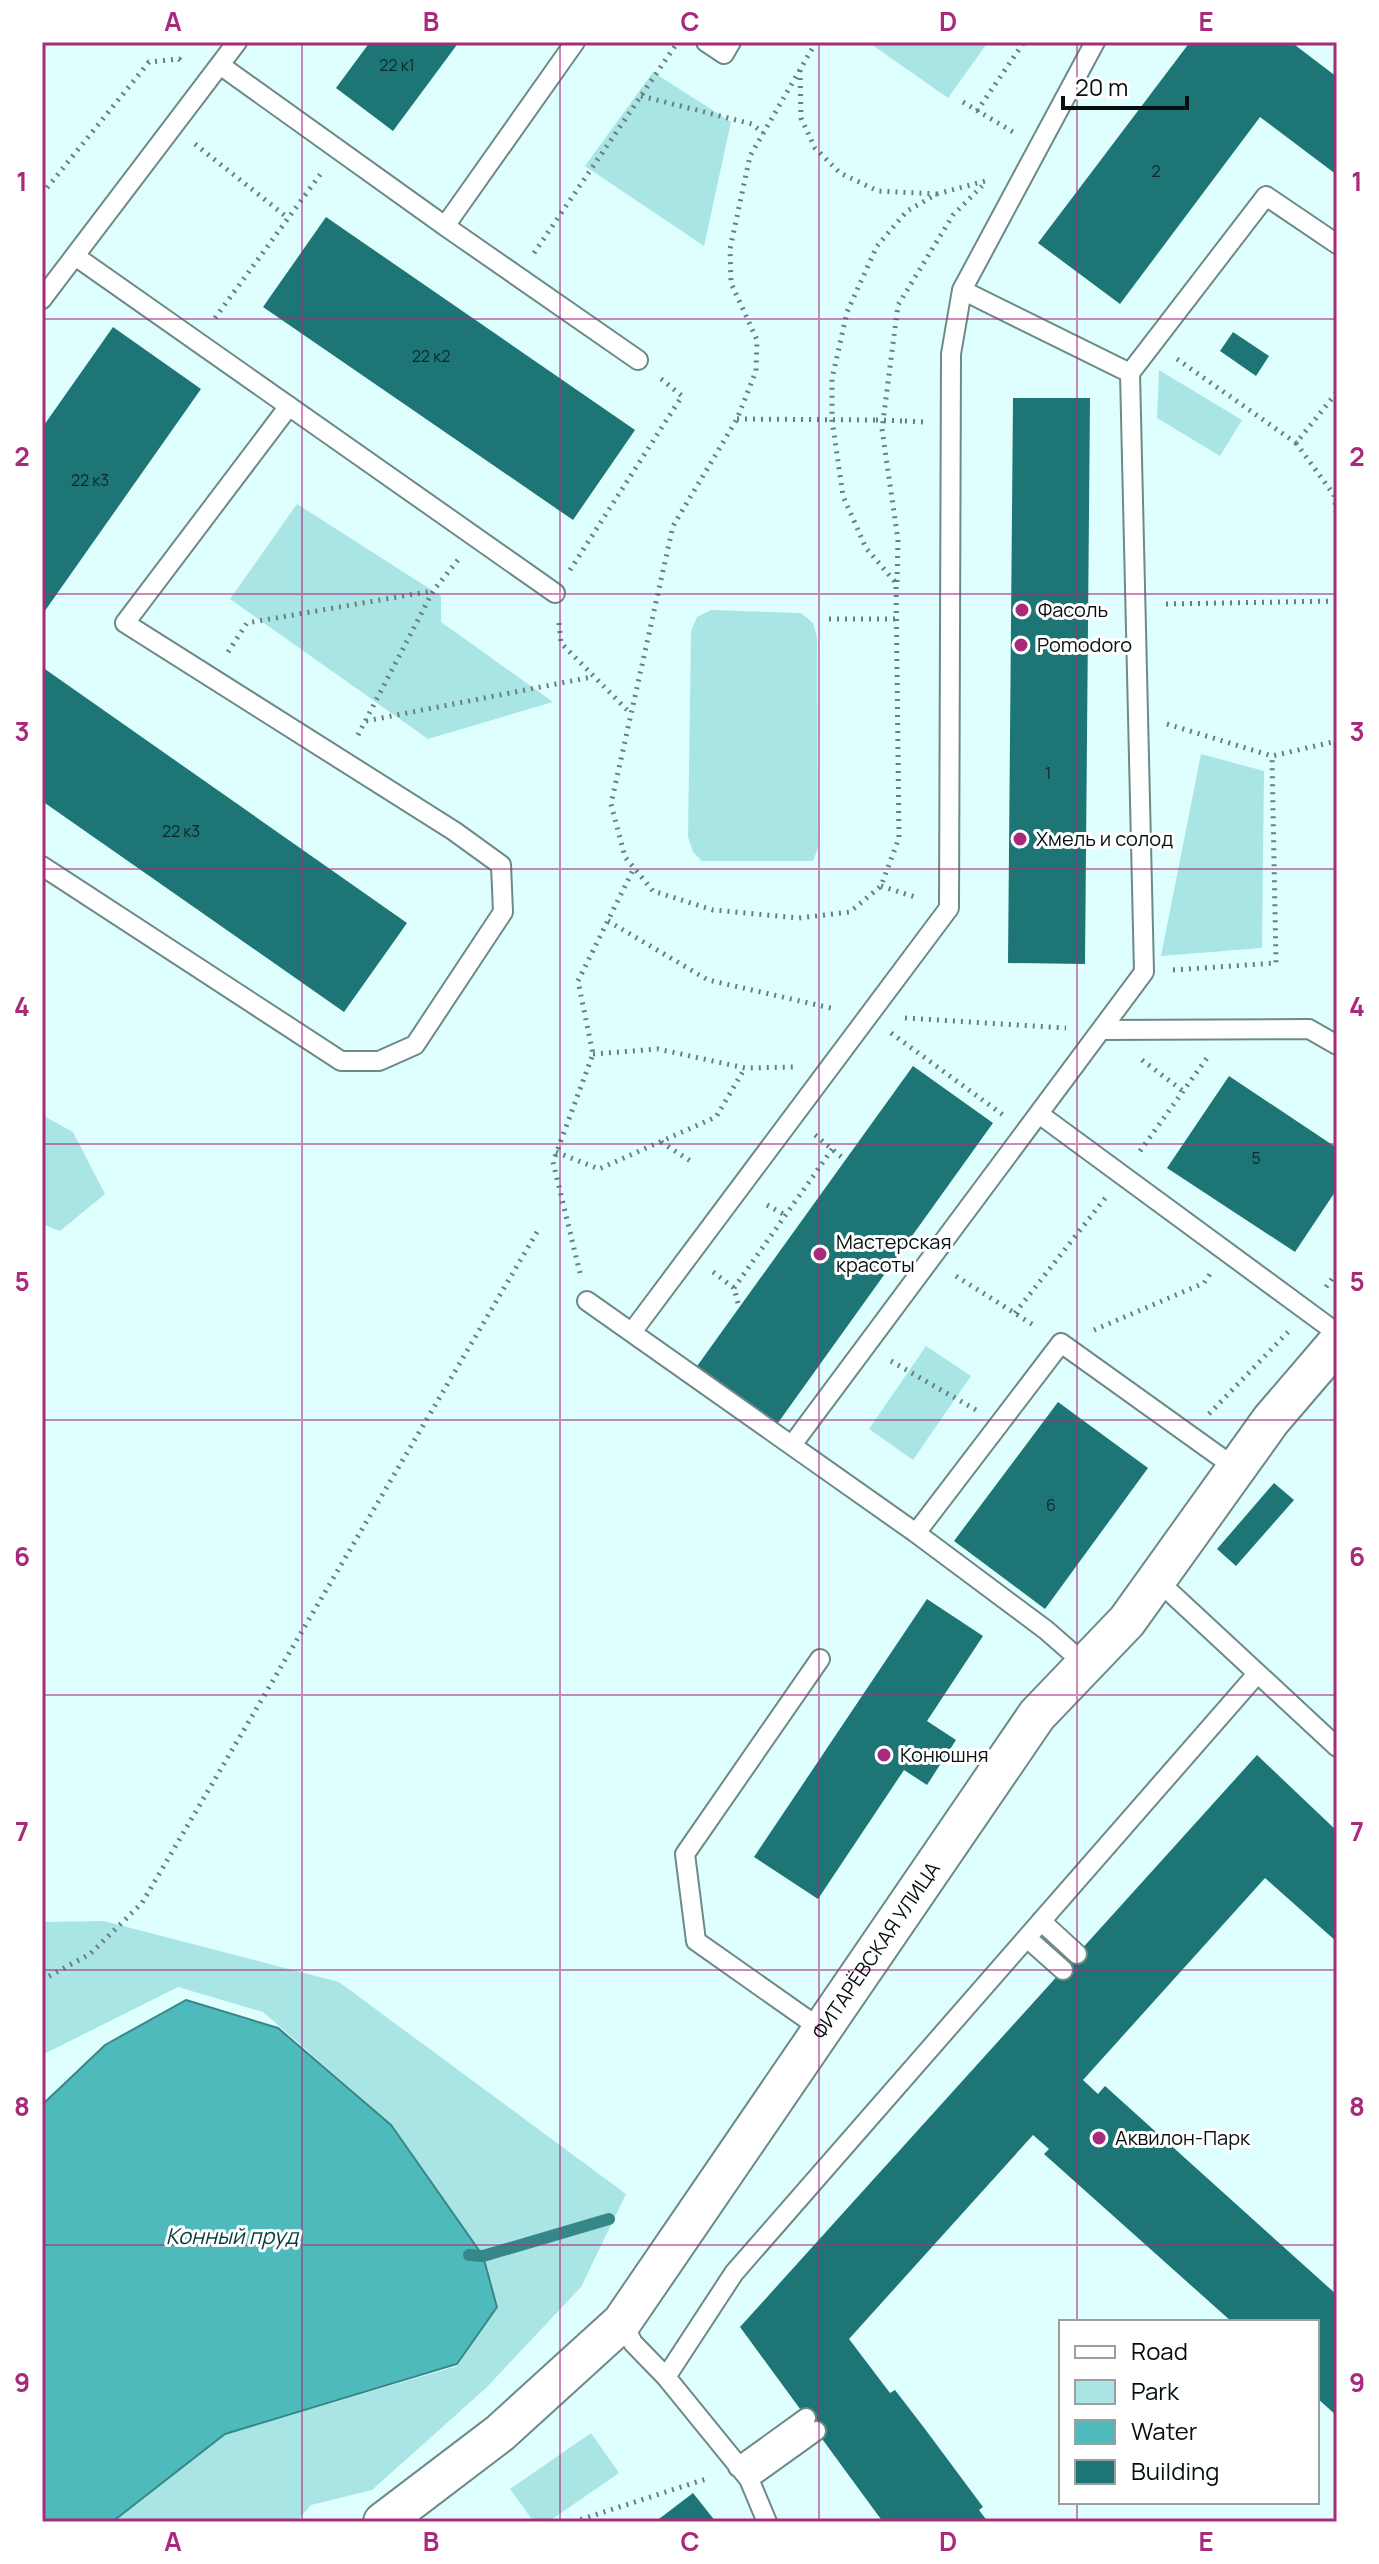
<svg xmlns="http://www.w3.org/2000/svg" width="1379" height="2564" font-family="Manrope,sans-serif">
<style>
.green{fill:#aae5e5}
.water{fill:#4ebabb;stroke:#388788;stroke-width:2}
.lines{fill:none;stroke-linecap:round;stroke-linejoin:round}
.stream{stroke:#388788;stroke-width:12}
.building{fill:#1e7576}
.service-casing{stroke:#6d8a89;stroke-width:22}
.minor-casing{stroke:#6d8a89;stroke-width:42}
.path{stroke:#6a7e7d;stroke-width:5;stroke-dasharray:2 6;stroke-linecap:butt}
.service{stroke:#fff;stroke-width:18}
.minor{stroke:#fff;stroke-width:38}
.path-bridge{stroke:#6a7e7d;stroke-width:5;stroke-dasharray:2 6;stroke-linecap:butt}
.grid{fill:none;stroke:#a72a7b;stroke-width:2;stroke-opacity:0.55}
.poi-dot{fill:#a72a7b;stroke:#fff;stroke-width:3}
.labels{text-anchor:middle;stroke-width:6;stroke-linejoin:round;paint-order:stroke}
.number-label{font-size:16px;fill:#0c292a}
.poi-label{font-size:20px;fill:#061010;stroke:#fff;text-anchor:start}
.street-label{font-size:20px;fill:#061010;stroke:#fff}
.water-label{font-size:22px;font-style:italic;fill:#063b3b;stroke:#fff}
.neatline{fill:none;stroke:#a72a7b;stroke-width:3}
.grid-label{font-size:26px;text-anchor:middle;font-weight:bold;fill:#a72a7b}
</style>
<rect width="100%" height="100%" fill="#dffffe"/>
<path class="green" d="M868,42H988L948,98Z
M653,72L731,122L704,246L585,166Z
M1159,370L1242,420L1220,456L1157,418Z
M297,504L441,596V622L553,702L428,739L230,599Z
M711,610L801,613L813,623L817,637L818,848L813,861H702L693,852L688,837L691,631L697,617Z
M1201,754L1264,771L1262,948L1161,956Z
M42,1115L73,1132L105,1194L60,1231L42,1224Z
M926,1346L971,1376L913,1460L869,1429Z
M104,1921L339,1982L626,2194L581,2287L486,2388L372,2490L311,2505L296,2522H113L224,2435L457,2366L498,2306L483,2254L391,2124L263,2012L178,1987L42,2055V1922Z
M591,2433L619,2473L548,2522H534L510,2489Z"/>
<path class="water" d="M186,2000L278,2028L391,2125L483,2256L497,2307L457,2364L225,2434L112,2522H42V2105L105,2045Z"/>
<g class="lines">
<path class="stream" d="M469,2255L483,2256L609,2219"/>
</g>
<path class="building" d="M370,42H459L393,131L336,88Z
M1190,42H1291L1337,77V175L1260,117L1120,304L1038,243Z
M326,217L635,430L573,520L263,307Z
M113,327L201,389L42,615V428Z
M1233,332L1269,356L1256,376L1220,351Z
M1013,398H1090L1085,964L1008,963Z
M42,667L407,923L344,1012L42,801Z
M913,1066L993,1123L775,1427L695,1369Z
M1229,1076L1337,1148V1189L1295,1252L1167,1168Z
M1058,1402L1148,1468L1045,1609L954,1541Z
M1274,1483L1294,1500L1236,1566L1217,1549Z
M927,1599L983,1636L927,1721L956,1740L927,1785L904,1770L818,1899L754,1857Z
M1257,1755L1337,1831V1942L1265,1878L1083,2080L1098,2094L1105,2086L1337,2295V2416L1317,2398V2322H1232L1044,2154L1049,2149L1033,2135L849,2339L890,2393L895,2390L925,2429L983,2507L979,2510L988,2522H883L740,2327Z
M693,2493L716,2522H655Z"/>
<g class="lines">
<g class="service-casing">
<path id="service" d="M706,42L724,54L731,42
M220,65L445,226L575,42
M445,226L638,360
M75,256L555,593
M42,299L237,42
M1130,373L1266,196L1337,244
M42,866L341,1061H379L415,1045L503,912L501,865L454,831L125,623L289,406
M1102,1030L1309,1029L1337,1045
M1039,1114L1337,1333
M587,1301L916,1533L1046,1630L1086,1665
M632,1332L949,908L951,354L962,290L1095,42
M792,1445L1144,972L1130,373L962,290
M916,1533L1061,1343L1237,1469
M1157,1580L1337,1747
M820,1659L685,1854L696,1941L821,2029
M1041,1921L1077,1954
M1027,1938L1063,1970
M622,2322L633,2343L666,2377L749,2479L767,2522
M666,2377L734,2273L1257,1674
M738,2467L806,2418
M749,2479L816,2431"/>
</g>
<g class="minor-casing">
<g id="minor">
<path id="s1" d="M383,2522L500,2433L622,2322L1037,1715L1127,1621L1271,1420L1337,1343"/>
</g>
</g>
<path class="path" d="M816,42L750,156L730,249L731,283L757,340L756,371L737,419L673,526L611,804L625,857L653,891L713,910L799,918L850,912L881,886L899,838L896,583L866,548L843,496L832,420V379L847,312L877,246L907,211L937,194L985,181
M800,70L801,118L815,148L840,173L878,191L937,194
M641,96L752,124L763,133
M963,102L1013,132
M977,111L1024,42
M195,144L288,218
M42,194L149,62L179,59L184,64
M534,253L675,46
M215,318L322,172
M1177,359L1296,443L1337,392
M737,419L876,420
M905,421L924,422
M1296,443L1334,495L1337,517
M570,570L682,396L660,378
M897,582L898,540L882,429L898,305L953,215L982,186
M1166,604L1337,601
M829,619H897
M559,623L561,643L631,714
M228,652L247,623L432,591
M366,721L592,677
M1167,724L1272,756L1337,741
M358,735L433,591L458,560
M881,886L918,898
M608,921L708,980L835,1009
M1173,970L1276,963L1272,756
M905,1018L1066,1028
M891,1033L1003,1115
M593,1054L658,1049L745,1068L794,1067
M1142,1060L1183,1091
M815,1135L845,1160
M661,1142L692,1162
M1140,1151L1207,1058
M556,1152L599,1169L716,1117L745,1068
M767,1205L785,1215
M713,1272L734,1288L739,1307
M580,1273L553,1162L593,1054L578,981L634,868
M956,1276L1035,1326
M1326,1287L1337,1272
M734,1288L833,1148
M1015,1313L1106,1197
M1094,1330L1204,1283L1210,1274
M891,1361L976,1410
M1209,1414L1288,1332
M42,1980L90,1954L142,1903L537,1232
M573,2522L709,2478"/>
<use href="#service" class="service"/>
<use href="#minor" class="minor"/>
<path class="path-bridge" d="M876,420L905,421"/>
</g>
<path class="grid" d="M302,42V2522M560,42V2522M819,42V2522M1077,42V2322M42,319H1337M42,594H1337M42,869H1337M42,1144H1337M42,1420H1337M42,1695H1337M42,1970H1337M42,2245H1337M1077,2502V2522"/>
<g class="poi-dot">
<circle cx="1022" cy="610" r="8"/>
<circle cx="1021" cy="645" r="8"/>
<circle cx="1020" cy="839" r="8"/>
<circle cx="820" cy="1254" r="8"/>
<circle cx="884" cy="1755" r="8"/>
<circle cx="1099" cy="2138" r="8"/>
</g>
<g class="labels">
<g class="number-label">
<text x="397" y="71">22 к1</text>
<text x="1156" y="177">2</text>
<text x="431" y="362">22 к2</text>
<text x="90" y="486">22 к3</text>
<text x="1048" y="779">1</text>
<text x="181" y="837">22 к3</text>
<text x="1256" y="1164">5</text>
<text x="1051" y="1511">6</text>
</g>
<g class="poi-label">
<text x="1038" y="617">Фасоль</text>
<text x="1037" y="652">Pomodoro</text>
<text x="1036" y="846">Хмель и солод</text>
<text x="836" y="1249">Мастерская<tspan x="836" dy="23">красоты</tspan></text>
<text x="900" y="1762">Конюшня</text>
<text x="1115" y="2145">Аквилон-Парк</text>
</g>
<g class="street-label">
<text dy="7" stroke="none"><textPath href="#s1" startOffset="762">ФИТАРЁВСКАЯ УЛИЦА</textPath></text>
</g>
<g class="water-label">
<text x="232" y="2244">Конный пруд</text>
</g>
</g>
<rect width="1379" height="2564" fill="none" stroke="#ffffff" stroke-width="88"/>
<rect x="1059" y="2320" width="260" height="184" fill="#ffffff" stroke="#9b9f9f" stroke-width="2"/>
<rect x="1075" y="2346" width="40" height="12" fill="#ffffff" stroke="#9b9f9f" stroke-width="2"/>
<text x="1131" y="2360" font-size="24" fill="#061010">Road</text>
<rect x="1075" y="2380" width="40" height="24" fill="#aae5e5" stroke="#9b9f9f" stroke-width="2"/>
<text x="1131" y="2400" font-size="24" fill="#061010">Park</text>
<rect x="1075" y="2420" width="40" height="24" fill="#4ebabb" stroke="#9b9f9f" stroke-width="2"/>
<text x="1131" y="2440" font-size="24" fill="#061010">Water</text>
<rect x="1075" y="2460" width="40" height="24" fill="#1e7576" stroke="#9b9f9f" stroke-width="2"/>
<text x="1131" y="2480" font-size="24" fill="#061010">Building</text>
<path d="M1063 96v12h124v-12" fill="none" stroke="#061010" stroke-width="4"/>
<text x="1075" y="96" font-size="24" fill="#061010" stroke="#ffffff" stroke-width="6" paint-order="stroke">20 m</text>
<rect x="44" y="44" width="1291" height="2476" class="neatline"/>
<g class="grid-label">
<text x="173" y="31">A</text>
<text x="431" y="31">B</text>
<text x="690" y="31">C</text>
<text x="948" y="31">D</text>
<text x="1206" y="31">E</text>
<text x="22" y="191">1</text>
<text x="1357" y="191">1</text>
<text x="22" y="466">2</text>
<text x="1357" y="466">2</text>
<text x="22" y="741">3</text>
<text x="1357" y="741">3</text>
<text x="22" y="1016">4</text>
<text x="1357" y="1016">4</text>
<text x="22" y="1291">5</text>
<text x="1357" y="1291">5</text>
<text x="22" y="1566">6</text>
<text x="1357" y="1566">6</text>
<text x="22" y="1841">7</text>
<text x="1357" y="1841">7</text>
<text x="22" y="2116">8</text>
<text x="1357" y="2116">8</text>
<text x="22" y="2392">9</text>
<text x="1357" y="2392">9</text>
<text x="173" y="2551">A</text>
<text x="431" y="2551">B</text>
<text x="690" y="2551">C</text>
<text x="948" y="2551">D</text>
<text x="1206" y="2551">E</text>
</g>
</svg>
